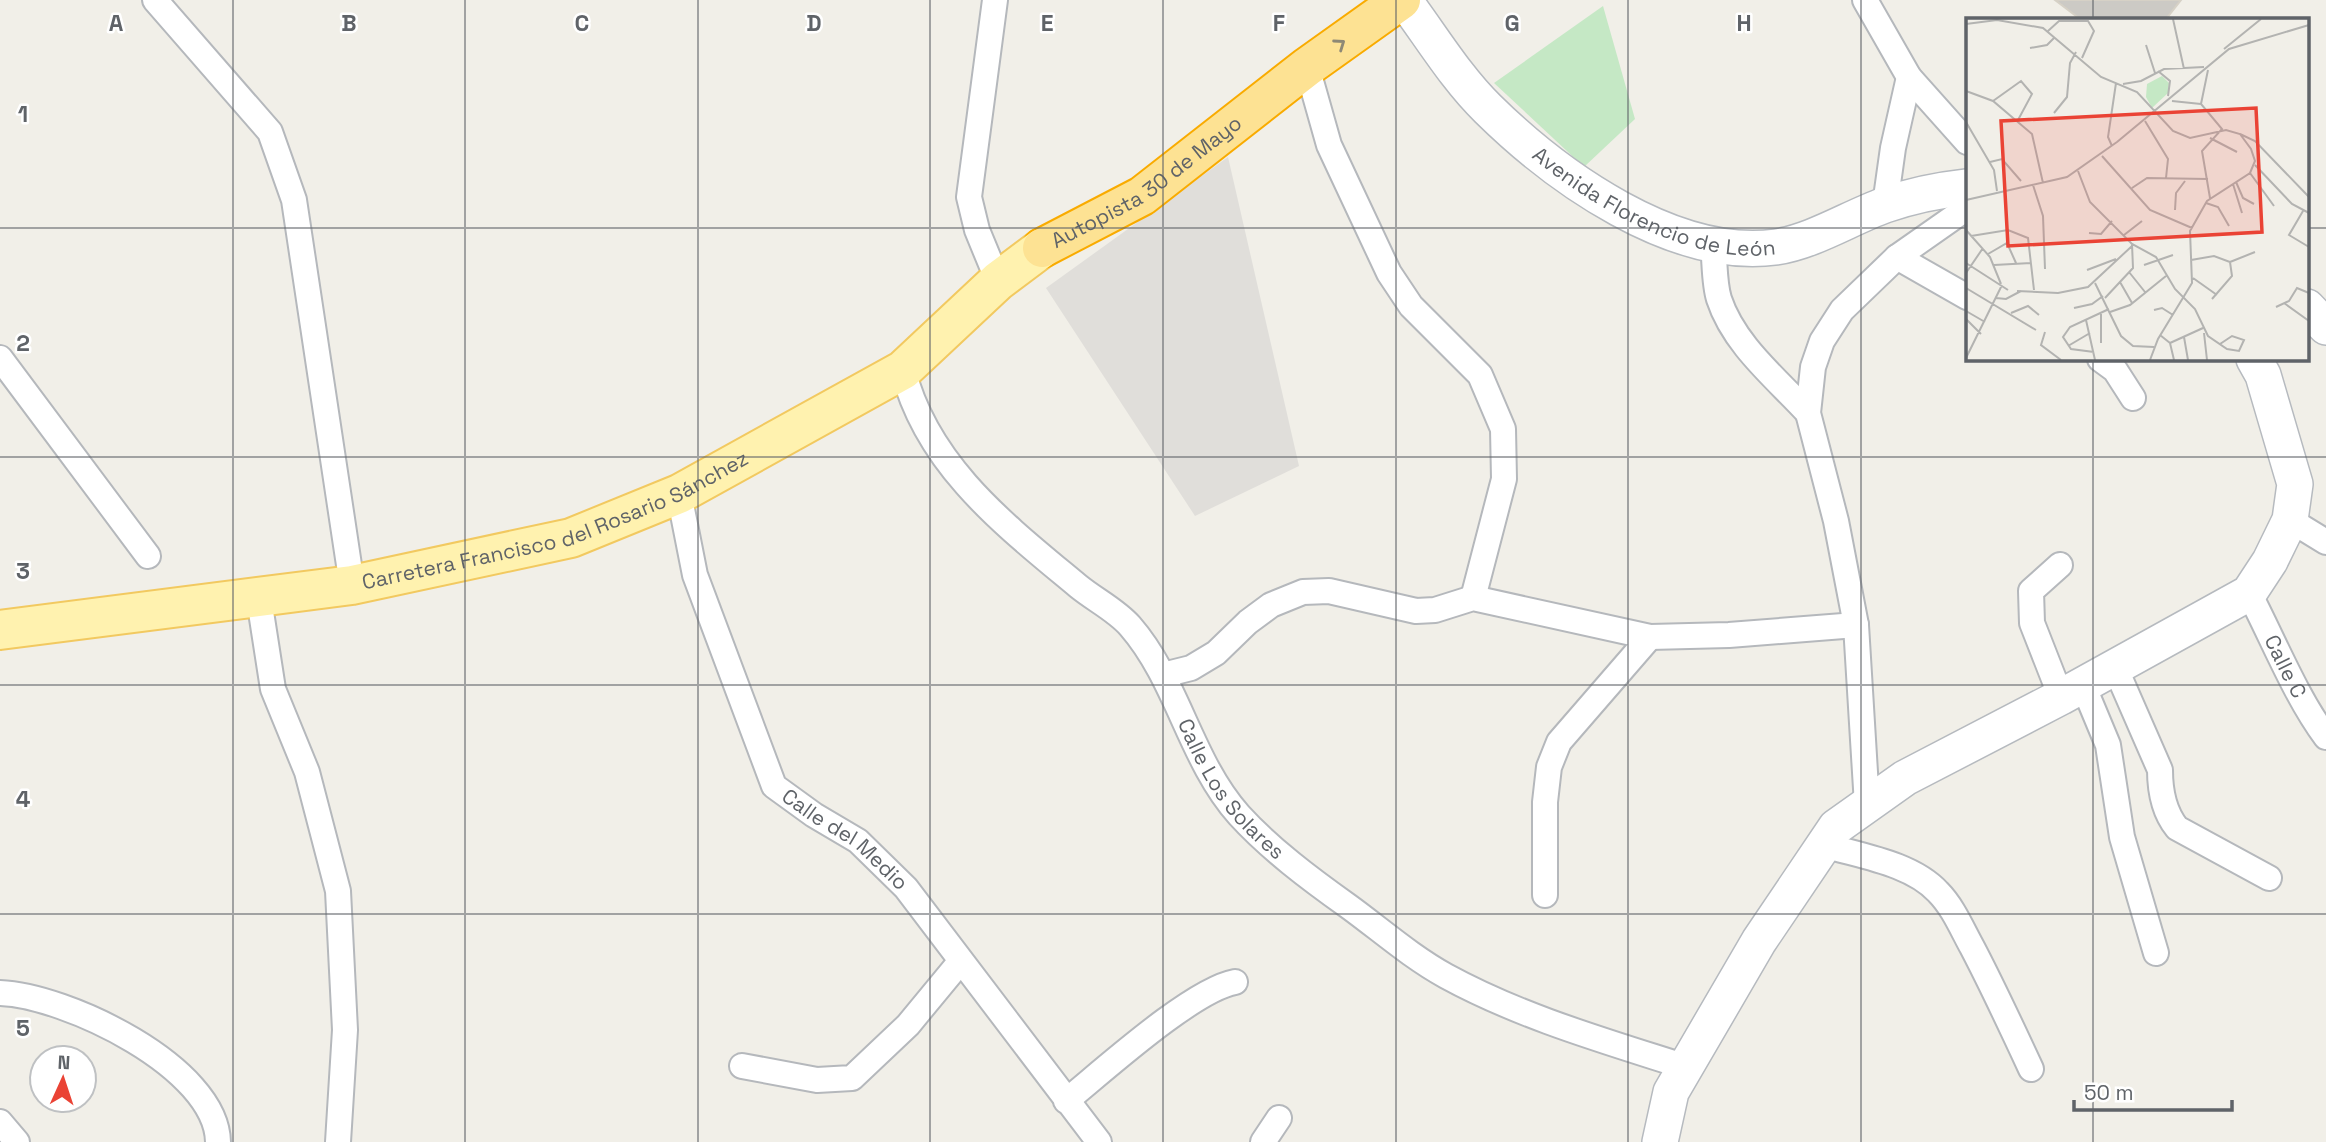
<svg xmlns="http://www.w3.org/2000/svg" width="2326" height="1142" font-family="'Space Grotesk',sans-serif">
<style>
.industrial{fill:#e0deda}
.green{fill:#c5e8c5}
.building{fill:#cccac5;stroke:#d6d1c6;stroke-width:2}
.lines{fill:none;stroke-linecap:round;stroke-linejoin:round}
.street-casing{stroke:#b5b8bc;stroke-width:28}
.secondary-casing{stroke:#b6babf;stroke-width:38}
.primary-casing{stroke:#f2c960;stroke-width:42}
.highway-casing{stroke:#f9ab00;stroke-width:42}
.street{stroke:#fff;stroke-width:24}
.secondary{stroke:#fff;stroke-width:35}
.primary{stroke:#fff2af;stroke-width:38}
.highway{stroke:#fde293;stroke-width:38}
.oneway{stroke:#8e8975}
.grid{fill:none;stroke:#5f6368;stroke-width:2;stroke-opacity:0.55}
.labels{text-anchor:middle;stroke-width:5;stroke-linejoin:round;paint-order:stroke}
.street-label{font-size:21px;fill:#5f6368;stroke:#fff}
.inset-road{fill:none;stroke:#b3b3b1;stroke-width:2}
.view{fill:#ea4335;fill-opacity:0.15;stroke:#ea4335;stroke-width:3.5}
.inset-edge{fill:none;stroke:#5f6368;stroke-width:3.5}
.grid-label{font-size:23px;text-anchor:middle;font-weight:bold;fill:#5f6368;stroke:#fff;stroke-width:5;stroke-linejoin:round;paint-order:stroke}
</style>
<rect width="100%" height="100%" fill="#f1efe8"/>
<path class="industrial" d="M1228,157L1299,466L1195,516L1046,288Z"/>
<path class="green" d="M1603,6L1635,119L1584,167L1494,83Z"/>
<path class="building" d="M2055,0H2181L2166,19H2080Z"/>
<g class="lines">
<g class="street-casing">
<g id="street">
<path d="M155,0L270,132L294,200L352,585"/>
<path d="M995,0L969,197L977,230L998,281"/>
<path d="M1865,0L1909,77L1967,142"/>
<path d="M1307,67L1329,145L1389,273L1411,306L1480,375L1503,429L1504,479L1473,598"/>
<path d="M1885,205L1893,148L1909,77"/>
<path d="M1713,245C1715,262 1714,283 1719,299C1734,345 1777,379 1808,413"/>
<path d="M1897,257L1967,297"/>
<path d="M0,358L148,556"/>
<path d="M2100,359L2115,370L2133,398"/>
<path id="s1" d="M903,370C927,466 1006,526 1078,586C1095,600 1116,610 1130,626C1178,681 1190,760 1239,815C1270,849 1310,879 1348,906C1381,930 1410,956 1446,976C1521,1017 1605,1041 1686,1067"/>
<path id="s2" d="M679,494L695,575L774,786L814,815L858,841L906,888L1099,1142"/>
<path d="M2290,520L2326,542"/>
<path d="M2060,565L2031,591L2032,623L2061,697"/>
<path id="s3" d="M2249,593C2273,639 2296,697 2326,737"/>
<path d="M259,599L273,689L307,772L338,891L345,1030L338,1142"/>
<path d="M2115,667L2160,770C2160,789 2164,812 2177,828L2269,878"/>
<path d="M1163,675L1191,668L1216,653L1248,622L1271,605L1303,592L1329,591L1416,611L1435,610L1473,598L1650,637L1729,635L1856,625"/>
<path d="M2083,685L2108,745L2122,837L2156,953"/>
<path d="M1867,805L1856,625L1836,521L1808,413L1813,367L1822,341L1842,310L1897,257L1967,208"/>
<path d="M1824,845C1860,856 1911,863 1938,892C1953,907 1962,929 1972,947C1993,987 2012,1028 2031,1069"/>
<path d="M1545,895V802L1549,767L1559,742L1650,637"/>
<path d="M0,993C65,995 217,1067 218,1142"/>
<path d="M742,1066L817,1080L852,1078L908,1025L960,962"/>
<path d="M1066,1101C1103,1071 1192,990 1235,982"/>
<path d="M0,1122L17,1142"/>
<path d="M1263,1142L1279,1118"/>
</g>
</g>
<g class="secondary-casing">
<g id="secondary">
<path id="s4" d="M1404,0C1431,36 1456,78 1488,109C1557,177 1674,261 1776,247C1814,241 1849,218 1885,205C1910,196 1940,190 1967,187"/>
<path d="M2307,307L2326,327"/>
<path d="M1660,1142L1671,1092L1759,941L1836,827L1905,778L2061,697L2249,593L2270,561L2290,520L2295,484L2263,375L2254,359"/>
</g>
</g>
<g class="primary-casing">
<g id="primary">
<path id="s5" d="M0,630L352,585L571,538L679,494L903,370L998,281L1042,248"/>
</g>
</g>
<g class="highway-casing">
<g id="highway">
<path id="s6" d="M1042,248L1142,196L1307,67L1401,0"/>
</g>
</g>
<use href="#street" class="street"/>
<use href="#secondary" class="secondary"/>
<use href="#primary" class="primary"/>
<use href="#highway" class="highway"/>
</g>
<defs><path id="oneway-chevron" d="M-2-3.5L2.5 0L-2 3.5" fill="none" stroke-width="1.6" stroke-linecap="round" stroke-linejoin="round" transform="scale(1.75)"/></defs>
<use class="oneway" href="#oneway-chevron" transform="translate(1340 44) rotate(-35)"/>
<path class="grid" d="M233,0V1142M465,0V1142M698,0V1142M930,0V1142M1163,0V1142M1396,0V1142M1628,0V1142M1861,0V1142M2093,0V19M0,228H1967M2307,228H2326M2093,359V1142M0,457H2326M0,685H2326M0,914H2326"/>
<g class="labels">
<g class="street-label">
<text dy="7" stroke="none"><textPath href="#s6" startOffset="124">Autopista 30 de Mayo</textPath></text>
<text dy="7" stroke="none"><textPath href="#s4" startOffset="334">Avenida Florencio de León</textPath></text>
<text dy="7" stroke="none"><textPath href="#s5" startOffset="569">Carretera Francisco del Rosario Sánchez</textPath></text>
<text dy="7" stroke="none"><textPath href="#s3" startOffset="82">Calle C</textPath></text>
<text dy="7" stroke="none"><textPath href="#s1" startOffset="542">Calle Los Solares</textPath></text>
<text dy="7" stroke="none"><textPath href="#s2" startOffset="397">Calle del Medio</textPath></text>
</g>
</g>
<g transform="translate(1966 18)">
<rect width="343" height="343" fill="#f1efe8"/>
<path d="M196,58L203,65L202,75L186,90L180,79L181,66Z" fill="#c5e8c5"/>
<path class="inset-road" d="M207,1L218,51M0,6L31,2L77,10L135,59L171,74L207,113L224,120L260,112L274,116L285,131L289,143L284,155L241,183L224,213L226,265L192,321L184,342M82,13L93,3H122L128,13L116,40M180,27L189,55M64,30L81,27L89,19M258,31L295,1M242,52L235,86L256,111L236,133L244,180M192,53L204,63L202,78M157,66L175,63L198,51L238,49M0,73L27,83L66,116L77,165M27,83L55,63L66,76L52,102M206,83L235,86M88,95L101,79L104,45L110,34M179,103L202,141L200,160M0,104L28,152L31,173M274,116L289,123L343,179M244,120L271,134M151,124L263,31L343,7M146,128L142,119L150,65M136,138L184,192L226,210M24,144L36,141L55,163M289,147L326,186L343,195M112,153L124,184L166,226L190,239L209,271L229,291L242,318L261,331L273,333L278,322L266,318L254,326M284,155L308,188M270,164L277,180L288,186M267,166L276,195M67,167L77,198L79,251M166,170L181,160L242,161M0,182L101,159L151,124M240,185L252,189L263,208M209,192L210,175L219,163M337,193L323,217L343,229M0,212L24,239L35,266M123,215L135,216L146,203M158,217L176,203M5,218L42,212L62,220L68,272M22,236L41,225L50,245M225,242L248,238L264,244L266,258L246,281M264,244L289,234M0,245L42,272M28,247L65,245M178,247L207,237M121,252L150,241M163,254L179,274M0,255L17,230M227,260L251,277M154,264L166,285M129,265L155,318L167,328L188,329M0,270L70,312M51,273L92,275L122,269L166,228M30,280L40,281L55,273M139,280L167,250L166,226M318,285L343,303M310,289L323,283L331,270L343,275M108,290L126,286L137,278M188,292L196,290L207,297M0,293L19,304M144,294L164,287L200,258M45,295L62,288L73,297M135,296V325M0,301L15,316M120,302L129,342M79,314L75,327L95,342M238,315L241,342M194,317L204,325L208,342M218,319L222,342M204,325L237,310M102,328L124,315M128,334L105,331L97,319L104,309L143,291M0,340L36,267"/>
<path class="view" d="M290,90L296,214L42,228L35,103Z"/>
<rect width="343" height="343" class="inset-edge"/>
</g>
<g class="grid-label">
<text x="116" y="31">A</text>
<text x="349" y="31">B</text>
<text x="582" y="31">C</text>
<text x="814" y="31">D</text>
<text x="1047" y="31">E</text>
<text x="1279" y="31">F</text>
<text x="1512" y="31">G</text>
<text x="1744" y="31">H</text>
<text x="23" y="122">1</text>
<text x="23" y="351">2</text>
<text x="23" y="579">3</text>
<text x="23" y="807">4</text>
<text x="23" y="1036">5</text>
</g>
<g transform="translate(63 1079) rotate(3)"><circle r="33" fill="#ffffff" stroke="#bfc1c3" stroke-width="2"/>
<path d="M0-5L12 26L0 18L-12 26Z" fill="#ea4335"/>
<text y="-10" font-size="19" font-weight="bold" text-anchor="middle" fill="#5f6368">N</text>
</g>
<path d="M2074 1100v10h158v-10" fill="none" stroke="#5f6368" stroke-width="3.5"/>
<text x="2084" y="1100" font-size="21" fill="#5f6368" stroke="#ffffff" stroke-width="5" paint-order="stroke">50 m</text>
</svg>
